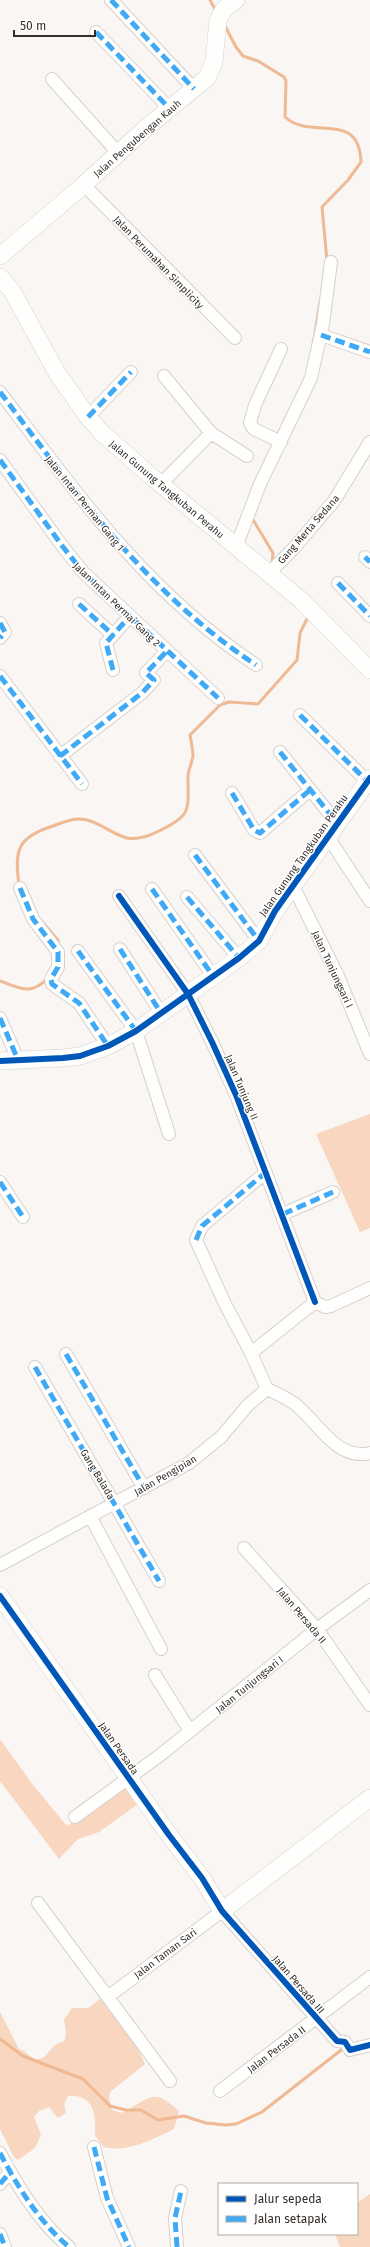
<svg xmlns="http://www.w3.org/2000/svg" width="370" height="2247" font-family="'Fira Sans',sans-serif">
<style>
.green{fill:#f8d6bf}
.lines{fill:none;stroke-linecap:round;stroke-linejoin:round}
.stream{stroke:#efb993;stroke-width:3}
.street-casing{stroke:#d6d1ce;stroke-width:14}
.secondary-casing{stroke:#d6d1ce;stroke-width:18}
.street{stroke:#fefefd;stroke-width:12}
.secondary{stroke:#fefefd;stroke-width:17}
.quiet{stroke:#3fa9f5;stroke-width:5;stroke-dasharray:10 5;stroke-linecap:butt}
.cycleway-casing{stroke:#fff;stroke-width:8}
.cycleway{stroke:#0057b8;stroke-width:6}
.labels{text-anchor:middle;stroke-width:3;stroke-linejoin:round;paint-order:stroke}
.street-label{font-size:10px;fill:#342d29;stroke:#fff}
</style>
<rect width="100%" height="100%" fill="#faf6f4"/>
<path class="green" d="M370,1114V1228L360,1232L316,1134Z
M0,1739L33,1785L67,1826L126,1786L138,1804L99,1832L78,1839L59,1859L0,1781Z
M100,1999C125,2021 131,2034 145,2064L110,2092L109,2097L112,2110L121,2113C150,2100 151,2085 179,2111L174,2129C154,2139 127,2153 104,2147L95,2136C96,2116 95,2094 68,2096L64,2104L66,2113L58,2118L49,2107L39,2111L34,2117L41,2135L35,2148L18,2160L14,2157L0,2129V2012L19,2049C26,2050 28,2057 35,2059C47,2061 48,2049 57,2044C61,2042 63,2043 65,2039C67,2033 65,2026 64,2020L72,2008H88Z
M370,2194V2247H340L335,2234H357V2203Z"/>
<g class="lines">
<path class="stream" d="M210,0L216,11
M225,26L236,47L243,56L258,61L284,77L286,81L285,117C311,141 359,109 361,162L348,180L322,207L327,261
M313,346L320,302
M252,518L273,553L272,564
M19,885C14,849 18,837 53,826C61,823 70,819 79,819C96,819 111,834 127,838C139,840 149,836 159,831C192,815 188,811 188,777C188,770 192,763 193,756C193,749 191,742 190,735L220,705L229,702L258,704L297,660L300,633L309,615
M44,924L58,940V946
M0,981C20,988 31,996 48,978
M0,2039L23,2056L83,2079L110,2106L126,2110H141L158,2120L184,2116L206,2123L226,2125L236,2124L262,2112L345,2047"/>
<g class="street-casing">
<path id="street" d="M111,0L194,89
M96,32L169,108
M52,79L119,154
M84,185L235,338
M321,335L370,352
M281,349L255,405L250,423L254,429L281,442
M164,376L211,433L247,456
M0,392C77,494 147,593 256,665
M88,417L131,372
M0,460L63,547L83,572L218,698
M161,484L211,433
M236,547L260,484L311,378L323,324L331,262
M365,557L370,562
M269,573L294,548L334,501L370,442
M338,583L370,616
M79,604L113,635
M0,623L5,632L0,638
M113,670L106,643L130,616
M0,676L82,784
M300,715L367,781
M280,752L337,823
M60,756L142,693L154,680L146,673L167,651
M232,793L254,830L260,833L310,790
M328,837L370,901
M195,855L259,941
M293,886L338,976L370,1054
M20,888L33,919L58,952V967L51,979L52,984L79,1003L108,1046
M152,889L213,976
M119,896L188,994L212,1042L236,1095L315,1302
M187,897L239,958
M120,949L161,1013
M78,951L136,1031L169,1134
M0,1018L18,1060
M0,1182L23,1217
M283,1214L333,1192
M251,1353L225,1304L196,1240L202,1226L265,1173
M66,1354L144,1488
M35,1367L159,1581
M267,1389L251,1353L315,1302L325,1307L331,1306L370,1288
M267,1389C277,1393 286,1398 295,1404C318,1422 336,1461 370,1453
M90,1516L161,1649
M244,1548L317,1629L370,1705
M0,1565L189,1463L221,1437L248,1405L267,1389
M155,1675L190,1731
M75,1817L159,1756L317,1629L370,1590
M38,1903L170,2081
M109,1996L222,1911L337,2041L345,2042L350,2050L370,2045
M220,2091L370,1977
M94,2147L107,2198L129,2247
M0,2153C17,2186 40,2223 69,2247
M0,2184L10,2172
M0,2234L5,2247
M177,2247L175,2218L181,2191"/>
</g>
<g class="secondary-casing">
<path id="secondary" d="M0,256L79,189L147,127L207,78L214,62L218,20L224,9L236,0
M0,277L12,291L57,373L88,417L102,433L152,477L302,601L370,670
M0,1061L63,1058L80,1056L108,1046L136,1031L239,958L259,941L275,911L370,778
M0,1596L169,1835L202,1878L222,1911L370,1798"/>
</g>
<use href="#street" class="street"/>
<use href="#secondary" class="secondary"/>
<path class="quiet" d="M111,0L194,89
M96,32L169,108
M321,335L370,352
M0,392C77,494 147,593 256,665
M88,417L131,372
M0,460L63,547L83,572L218,698
M365,557L370,562
M338,583L370,616
M79,604L113,635
M0,623L5,632L0,638
M113,670L106,643L130,616
M0,676L82,784
M300,715L367,781
M280,752L337,823
M60,756L142,693L154,680L146,673L167,651
M232,793L254,830L260,833L310,790
M195,855L259,941
M20,888L33,919L58,952V967L51,979L52,984L79,1003L108,1046
M152,889L213,976
M187,897L239,958
M120,949L161,1013
M78,951L136,1031
M0,1018L18,1060
M0,1182L23,1217
M283,1214L333,1192
M196,1240L202,1226L265,1173
M66,1354L144,1488
M35,1367L159,1581
M94,2147L107,2198L129,2247
M0,2153C17,2186 40,2223 69,2247
M0,2184L10,2172
M0,2234L5,2247
M177,2247L175,2218L181,2191"/>
<g class="cycleway-casing">
<path id="cycleway" d="M119,896L188,994L212,1042L236,1095L315,1302
M0,1061L63,1058L80,1056L108,1046L136,1031L239,958L259,941L275,911L370,778
M0,1596L169,1835L202,1878L222,1911L337,2041L345,2042L350,2050L370,2045"/>
</g>
<use href="#cycleway" class="cycleway"/>
</g>
<g class="labels">
<g class="street-label">
<text transform="translate(137 138) rotate(-41)" y="4">Jalan Pengubengan Kauh</text>
<text transform="translate(159 262) rotate(46)" y="4">Jalan Perumahan Simplicity</text>
<text transform="translate(167 489) rotate(40)" y="4">Jalan Gunung Tangkuban Perahu</text>
<text transform="translate(85 503) rotate(51)" y="4">Jalan Intan Perman Gang 1</text>
<text transform="translate(308 529) rotate(-49)" y="4">Gang Merta Sedana</text>
<text transform="translate(117 604) rotate(44)" y="4">Jalan Intan Permai Gang 2</text>
<text transform="translate(303 855) rotate(-55)" y="4">Jalan Gunung Tangkuban Perahu</text>
<text transform="translate(333 969) rotate(65)" y="4">Jalan Tunjungsari I</text>
<text transform="translate(242 1087) rotate(67)" y="4">Jalan Tunjung II</text>
<text transform="translate(98 1474) rotate(59)" y="4">Gang Balada</text>
<text transform="translate(165 1475) rotate(-30)" y="4">Jalan Pengipian</text>
<text transform="translate(302 1615) rotate(50)" y="4">Jalan Persada II</text>
<text transform="translate(249 1684) rotate(-39)" y="4">Jalan Tunjungsari I</text>
<text transform="translate(119 1748) rotate(55)" y="4">Jalan Persada</text>
<text transform="translate(165 1953) rotate(-37)" y="4">Jalan Taman Sari</text>
<text transform="translate(299 1984) rotate(49)" y="4">Jalan Persada III</text>
<text transform="translate(276 2049) rotate(-37)" y="4">Jalan Persada II</text>
</g>
</g>
<rect x="218" y="2183" width="140" height="52" fill="#ffffff" stroke="#aeaba9"/>
<rect x="226" y="2196" width="20" height="6" fill="#0057b8" stroke="#aeaba9"/>
<text x="254" y="2203" font-size="12" fill="#342d29">Jalur sepeda</text>
<rect x="226" y="2216" width="20" height="6" fill="#3fa9f5" stroke="#aeaba9"/>
<text x="254" y="2223" font-size="12" fill="#342d29">Jalan setapak</text>
<path d="M14 30v6h81v-6" fill="none" stroke="#342d29" stroke-width="2"/>
<text x="20" y="30" font-size="12" fill="#342d29" stroke="#ffffff" stroke-width="3" paint-order="stroke">50 m</text>
</svg>
